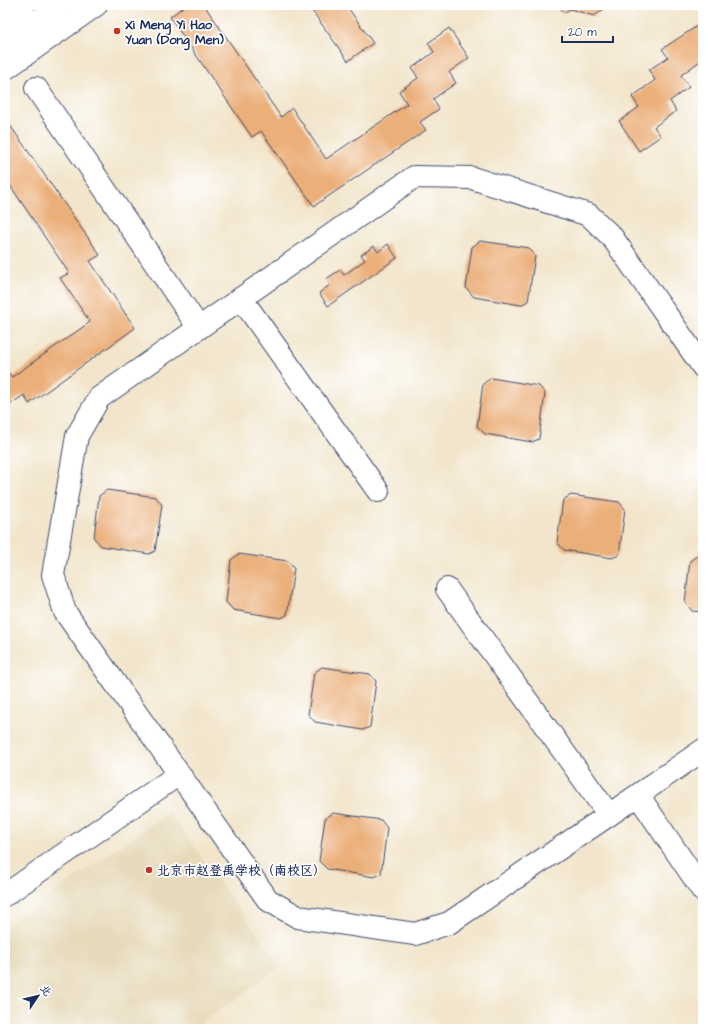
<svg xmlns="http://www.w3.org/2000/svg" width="708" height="1034" font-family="'Architects Daughter','LXGW WenKai TC',sans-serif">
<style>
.built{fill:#e7daba}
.building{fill:#ebaf79}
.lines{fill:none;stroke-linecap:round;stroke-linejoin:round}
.minor-casing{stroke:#3b4a6e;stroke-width:24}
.major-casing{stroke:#3b4a6e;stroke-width:24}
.minor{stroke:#fff;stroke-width:22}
.major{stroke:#fff;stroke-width:22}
.poi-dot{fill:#c8321e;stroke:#fff;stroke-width:1.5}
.labels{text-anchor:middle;stroke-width:3.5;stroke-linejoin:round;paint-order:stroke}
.poi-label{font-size:13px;font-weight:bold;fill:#1b2f5e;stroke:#fff;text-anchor:start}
</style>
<rect width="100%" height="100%" fill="#fff"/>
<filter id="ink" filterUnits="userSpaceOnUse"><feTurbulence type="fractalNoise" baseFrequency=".025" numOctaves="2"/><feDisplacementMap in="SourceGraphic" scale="8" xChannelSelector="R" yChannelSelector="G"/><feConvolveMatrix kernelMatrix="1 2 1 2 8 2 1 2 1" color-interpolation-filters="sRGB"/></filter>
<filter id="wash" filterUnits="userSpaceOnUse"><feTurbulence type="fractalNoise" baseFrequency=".012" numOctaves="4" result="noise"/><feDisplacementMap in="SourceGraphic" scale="16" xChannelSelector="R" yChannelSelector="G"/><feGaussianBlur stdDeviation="0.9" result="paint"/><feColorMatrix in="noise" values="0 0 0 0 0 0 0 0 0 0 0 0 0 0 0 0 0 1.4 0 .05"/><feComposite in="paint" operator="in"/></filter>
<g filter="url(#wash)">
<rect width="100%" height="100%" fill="#f2e5cb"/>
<path class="built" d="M169,812L281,967L193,1029H5V927Z"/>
<g id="blocks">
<path class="building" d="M186,5H204L281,117L292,108L326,159L407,104L399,91L418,78L412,68L434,52L428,43L449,28L469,58L449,72L456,83L433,99L439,109L420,122L426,130L314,206L261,131L252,137L170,17Z
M308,5H346L373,43L348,61Z
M558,5H609L594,16L570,9L564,13Z
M611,5H623L615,11Z
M703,22V59L681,75L689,87L670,101L676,111L654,127L661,136L639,151L619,121L639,107L632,97L655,80L649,70L668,57L662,49Z
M5,118L100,255L90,261L135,328L29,404L24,395L5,408V368L12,377L90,322L60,278L69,273L5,178Z
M480,241L529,248L535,256L528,301L521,305L474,297L466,288L472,247Z
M388,244L397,258L328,306L319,293L330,285L326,279L340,270L344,275L365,260L361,255L374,246L378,252Z
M491,378L539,386L545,393L539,439L532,442L485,434L477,426L483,384Z
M107,490L156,497L162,505L155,551L149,554L101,546L94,538L99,496Z
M571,495L619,502L625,509L619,555L612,558L564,550L557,542L563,500Z
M239,554L288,561L294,569L287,615L281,618L233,610L226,602L231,560Z
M698,555H703V612L692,611L685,602L690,561Z
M322,667L370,674L376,681L370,727L363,730L315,722L308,714L314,673Z
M333,813L381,820L387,828L381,874L374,877L327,869L319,861L325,819Z"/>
</g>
</g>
<g filter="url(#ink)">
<use href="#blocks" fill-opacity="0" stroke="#3b4a6e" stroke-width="1"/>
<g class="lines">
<g class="minor-casing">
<path id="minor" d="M5,69L96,5
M36,88L199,328
M241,298L378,491
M703,367L612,237L589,215L472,178L414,177L99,398L77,436L53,575L65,612L268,900L298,917L415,934L449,923L609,815L703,750
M447,589L609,815
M638,795L703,891
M5,895L179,774"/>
</g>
<g class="major-casing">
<path id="major" d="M5,19L24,5
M5,44L60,5"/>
</g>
<use href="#minor" class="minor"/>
<use href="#major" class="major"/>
</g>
</g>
<g class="poi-dot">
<circle cx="117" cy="31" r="4"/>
<circle cx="149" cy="870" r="4"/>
</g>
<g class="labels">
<g class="poi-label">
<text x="125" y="29">Xi Meng Yi Hao<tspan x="125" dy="15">Yuan (Dong Men)</tspan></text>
<text x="157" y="875">北京市赵登禹学校（南校区）</text>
</g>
</g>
<rect width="708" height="1034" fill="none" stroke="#fff" stroke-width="20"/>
<g transform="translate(38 996) rotate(55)" stroke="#ffffff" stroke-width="3" paint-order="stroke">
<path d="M0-3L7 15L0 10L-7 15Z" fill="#1b2f5e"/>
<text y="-6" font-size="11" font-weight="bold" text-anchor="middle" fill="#1b2f5e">北</text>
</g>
<path d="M562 36v6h51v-6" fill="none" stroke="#1b2f5e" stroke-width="2"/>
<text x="568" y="36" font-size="12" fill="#1b2f5e" stroke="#ffffff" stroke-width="3" paint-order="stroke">20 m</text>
</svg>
